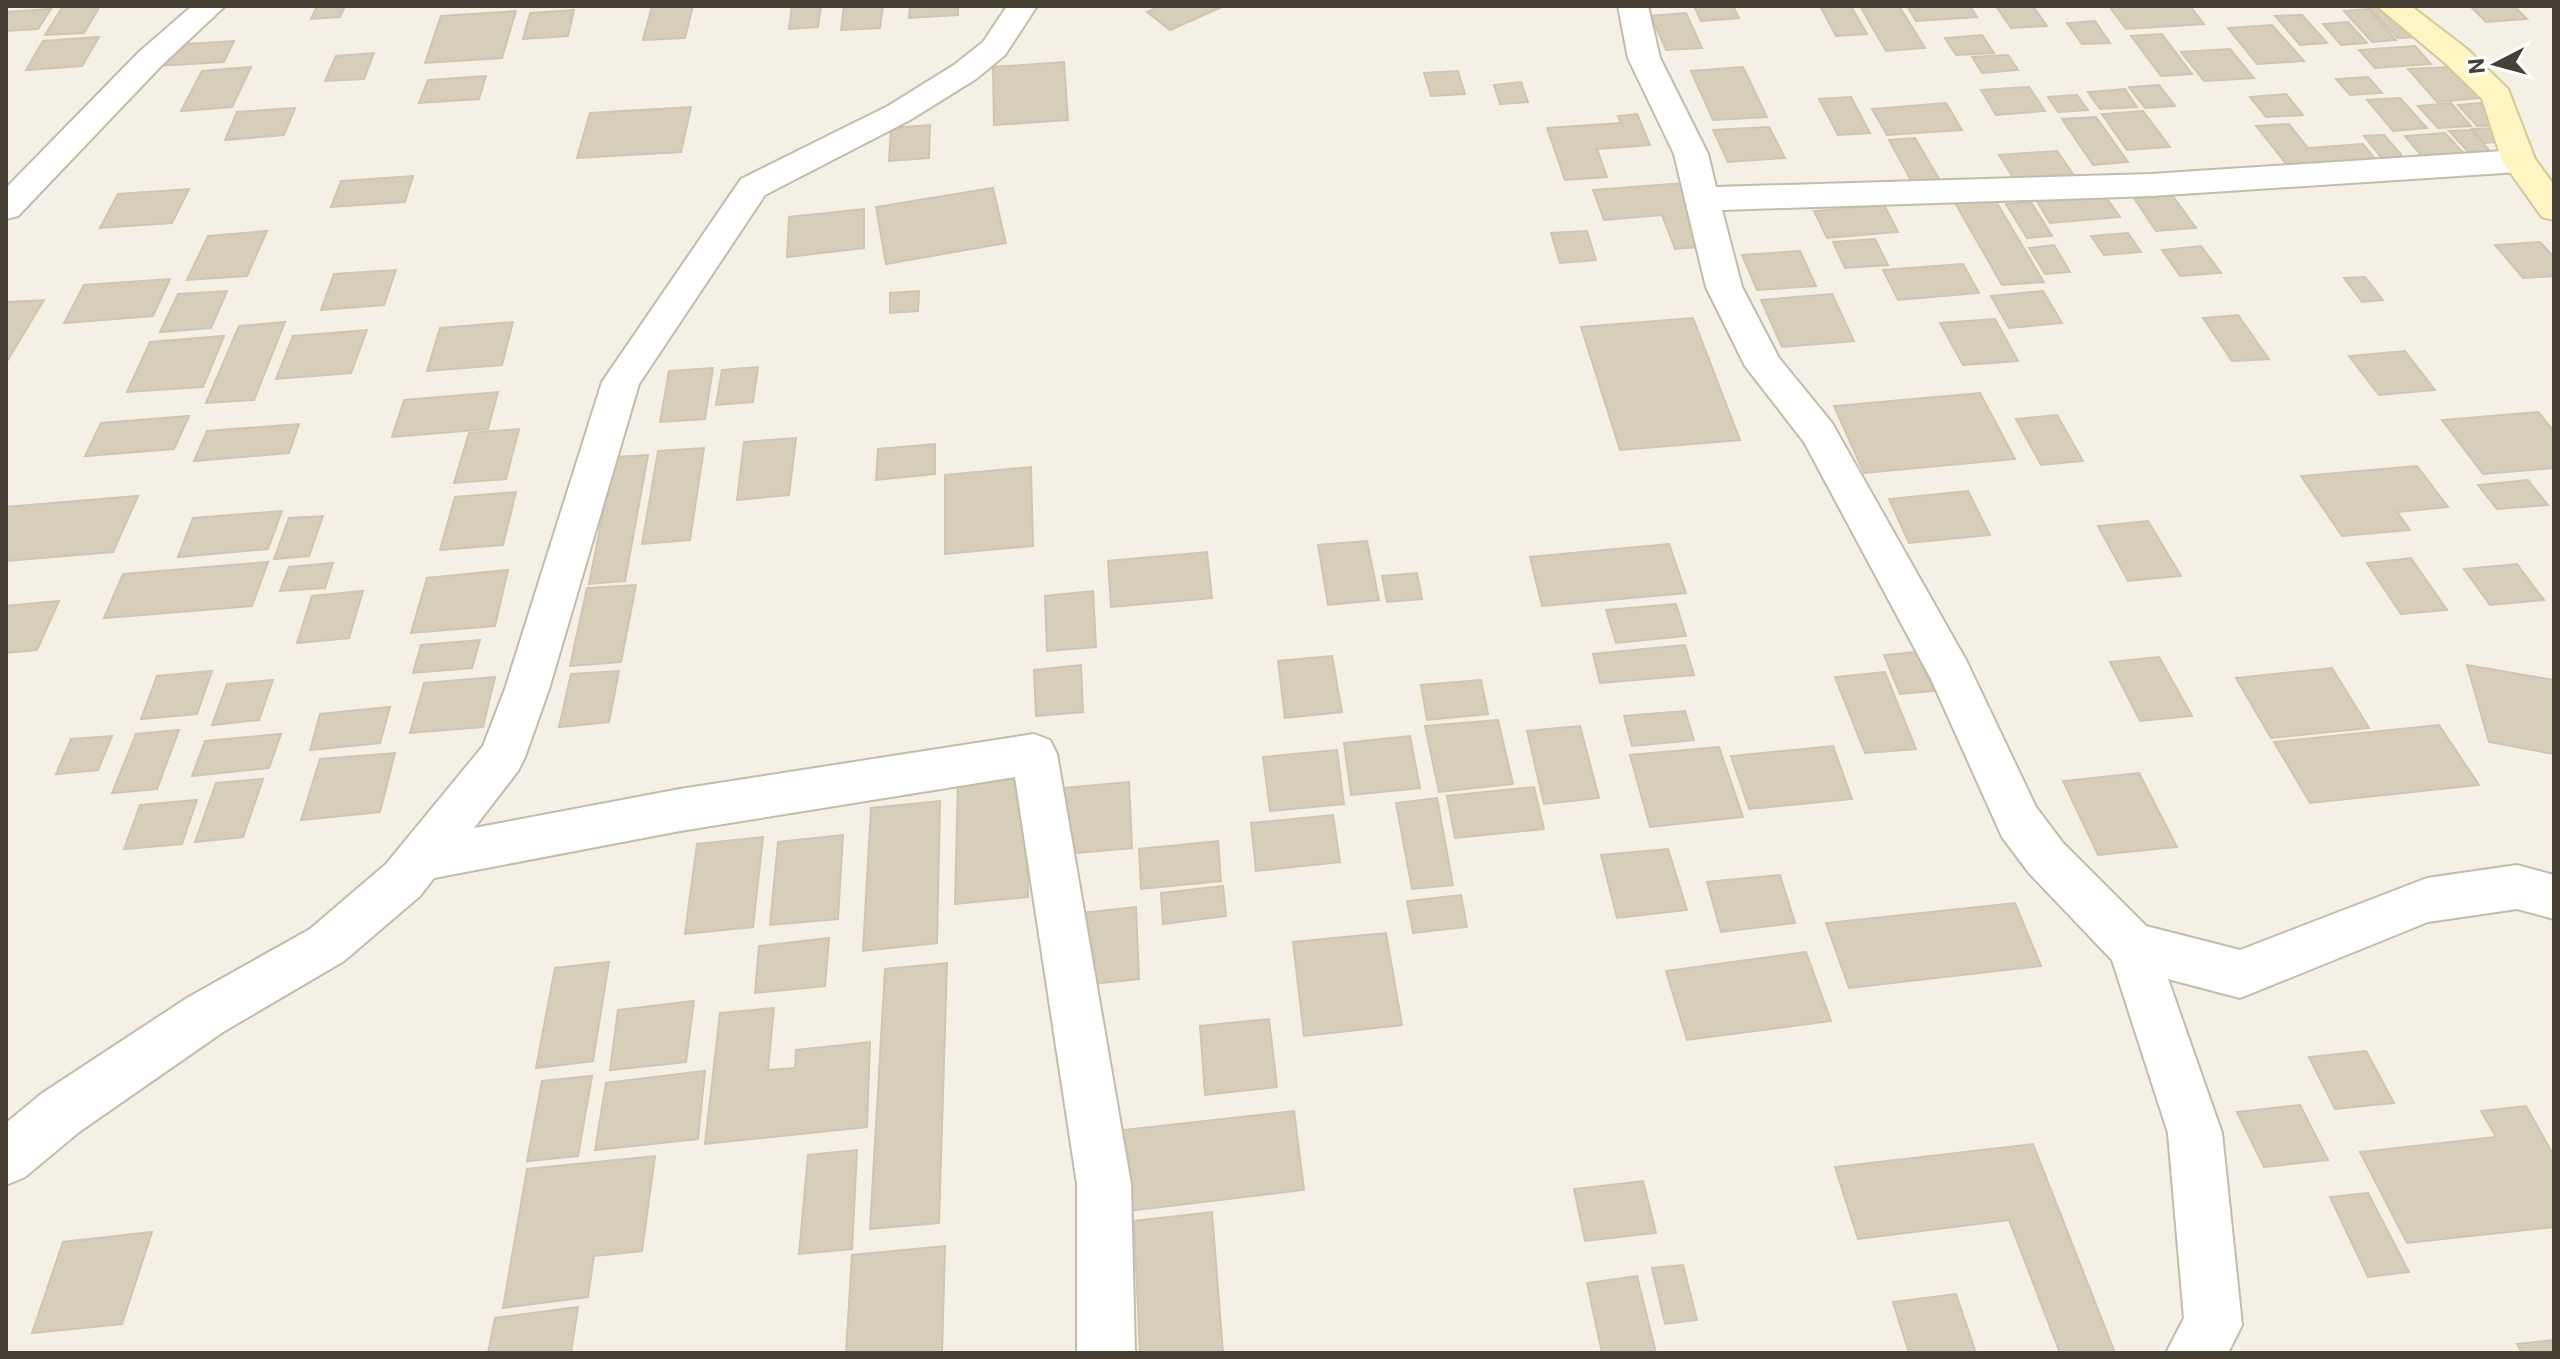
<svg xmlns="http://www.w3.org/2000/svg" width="2560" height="1359" font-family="Roboto,sans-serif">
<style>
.building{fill:#d6cdbb;stroke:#d1c5ae;stroke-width:2}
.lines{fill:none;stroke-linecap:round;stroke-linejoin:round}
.street-casing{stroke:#c2bcab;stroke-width:4}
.secondary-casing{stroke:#d6c894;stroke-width:4}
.street{fill:#fff;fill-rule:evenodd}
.secondary{fill:#fff4c4;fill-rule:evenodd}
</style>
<rect width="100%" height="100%" fill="#f4f0e6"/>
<path class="building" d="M63,6H100L84,33L45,35Z
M317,6H345L340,17L311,19Z
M652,6H693L685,38L643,40Z
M792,6H821L818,27L789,29Z
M844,6H883L880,28L841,30Z
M910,6H958V15L909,18Z
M1160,6H1224L1170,30L1147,12Z
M1694,6H1733L1739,18L1701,21Z
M1820,6H1851L1867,34L1836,36Z
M1860,6H1899L1925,48L1886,51Z
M1907,6H1970L1977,17L1916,21Z
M1996,6H2033L2047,26L2011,28Z
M2109,6H2190L2204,24L2126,29Z
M2389,6L2418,37L2398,38L2368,7Z
M2470,6H2514L2527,19L2486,22Z
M51,9L38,29L6,31V12Z
M2368,9L2396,40L2372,42L2344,11Z
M574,10L568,36L523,39L530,13Z
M516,11L502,58L425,63L441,16Z
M1686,13L1702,48L1666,50L1651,16Z
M2302,15L2327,43L2300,45L2275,16Z
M2095,21L2110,43L2082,44L2067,23Z
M2348,22L2367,43L2341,45L2323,24Z
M2272,25L2304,61L2257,64L2228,28Z
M2162,34L2192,74L2161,76L2131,36Z
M1982,35L1994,53L1956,55L1945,38Z
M99,37L82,66L26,70L43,41Z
M234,41L224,62L158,66L169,45Z
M2415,46L2431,64L2375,68L2359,50Z
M2230,49L2254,78L2204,81L2181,52Z
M374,53L364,79L325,81L336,56Z
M2008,55L2018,70L1982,73L1972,57Z
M1064,62L1068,120L994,125L993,67Z
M251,67L232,107L181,111L202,71Z
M1743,67L1767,117L1713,120L1691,71Z
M2451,67L2481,98L2437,102L2408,69Z
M1458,71L1465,94L1431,96L1424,73Z
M486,76L479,99L419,103L428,80Z
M2368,77L2382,93L2350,95L2336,79Z
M1521,82L1528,102L1500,104L1494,85Z
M2159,85L2175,106L2145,108L2129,87Z
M2029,87L2045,111L1996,115L1981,90Z
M2125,89L2137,107L2100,109L2088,92Z
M2286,94L2303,115L2266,117L2250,97Z
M2077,95L2088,110L2058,112L2048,97Z
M1851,97L1870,133L1838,135L1819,99Z
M2400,98L2427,128L2393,131L2367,100Z
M1946,103L1962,130L1887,135L1872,109Z
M2451,103L2471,126L2438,128L2418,106Z
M2480,103L2501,125L2477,126L2458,105Z
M691,107L681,152L577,158L590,113Z
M295,108L284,135L225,140L237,112Z
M2143,111L2170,147L2127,150L2102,114Z
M1637,114L1650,145L1597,149L1607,177L1565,180L1547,128L1621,123L1618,116Z
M2096,117L2128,162L2093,165L2062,119Z
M2289,124L2308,148L2363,144L2379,164L2291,170L2256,126Z
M930,125L929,158L889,161L891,128Z
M1769,127L1785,158L1728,162L1713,130Z
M2497,128L2509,141L2484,143L2472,129Z
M2471,130L2490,151L2469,153L2449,131Z
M2445,133L2467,157L2425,160L2405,136Z
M2384,135L2405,159L2384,161L2364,136Z
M1915,138L1941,182L1913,184L1889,140Z
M2057,151L2073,174L2014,179L1999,155Z
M413,176L405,202L331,207L341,181Z
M1685,183L1710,246L1675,249L1662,215L1604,220L1593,190Z
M993,188L1006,243L886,264L876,207Z
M189,189L172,223L100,228L118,194Z
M1991,193L2044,282L2002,285L1951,196Z
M2103,193L2120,217L2050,223L2035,198Z
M2172,195L2196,228L2156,231L2134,198Z
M2031,202L2052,236L2027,238L2006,204Z
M1884,205L1898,232L1827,238L1814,211Z
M864,209V248L787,257L789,217Z
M267,231L247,276L187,280L208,236Z
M1587,231L1596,260L1560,263L1551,233Z
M2128,233L2141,252L2104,255L2091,236Z
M1875,239L1888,265L1845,268L1833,242Z
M2540,242L2554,257V276L2523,278L2495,245Z
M2054,245L2070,272L2045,274L2029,248Z
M2201,246L2221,273L2180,276L2162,250Z
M1800,251L1816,286L1757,290L1742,255Z
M1963,264L1979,293L1898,300L1883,270Z
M396,270L384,305L321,310L334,274Z
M2365,277L2383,300L2362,302L2344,278Z
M170,279L153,316L64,323L84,285Z
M227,291L211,328L160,332L178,294Z
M919,291L918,311L890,313V293Z
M2043,291L2062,323L2009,328L1991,296Z
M1832,294L1854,341L1782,347L1761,300Z
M44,300L6,363V302Z
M2238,315L2269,359L2232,361L2203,318Z
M1693,318L1740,440L1620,450L1581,327Z
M1995,319L2018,361L1963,365L1940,323Z
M285,322L254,400L206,403L239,326Z
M513,322L502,365L427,371L440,328Z
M367,330L351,373L276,379L293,336Z
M224,336L203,387L127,392L150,342Z
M2405,351L2435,390L2379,395L2349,356Z
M758,367L753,402L716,405L722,370Z
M713,368L705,419L660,422L669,371Z
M498,392L488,429L392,437L404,400Z
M1980,393L2015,459L1864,473L1834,406Z
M2538,412L2554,431V468L2483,474L2442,420Z
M2057,415L2083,461L2041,465L2016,419Z
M189,416L174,449L85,456L101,423Z
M299,424L289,453L194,461L207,431Z
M519,429L506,479L454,483L469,433Z
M796,438L789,495L737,500L744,442Z
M935,444V474L876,480L878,449Z
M704,448L690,540L642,544L658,451Z
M648,455L625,581L589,584L614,457Z
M2417,466L2448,507L2397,512L2410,530L2342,536L2301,476Z
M1031,467L1033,546L945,554V475Z
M2528,480L2548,505L2497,509L2478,485Z
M1968,491L1990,535L1909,543L1889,499Z
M516,492L503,545L440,550L455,497Z
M138,496L113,552L6,561V507Z
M282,511L268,549L178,557L193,518Z
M323,516L309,556L274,559L289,518Z
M2148,521L2181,576L2128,581L2098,526Z
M1367,541L1379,600L1328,605L1318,545Z
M1669,544L1686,593L1542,606L1530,557Z
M1207,552L1212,598L1111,607L1108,561Z
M2411,558L2447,610L2401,614L2367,563Z
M268,562L252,606L104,618L123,574Z
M333,563L325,588L280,591L289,567Z
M2517,564L2544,600L2490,605L2464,569Z
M508,570L495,626L411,633L427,578Z
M1417,573L1422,599L1387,602L1382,576Z
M636,585L621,662L570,666L587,588Z
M363,591L349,638L297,643L312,596Z
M1093,591L1096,647L1047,651L1045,596Z
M59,601L37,650L6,653V606Z
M1676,604L1686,636L1616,643L1606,610Z
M480,640L472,668L413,673L421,645Z
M1685,645L1694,675L1600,683L1593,654Z
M1916,652L1934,691L1900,694L1884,655Z
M1332,656L1342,712L1285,718L1278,661Z
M2159,657L2192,716L2140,721L2110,662Z
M1081,665L1083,712L1036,716L1034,670Z
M2467,665L2554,680V754L2489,742Z
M2332,668L2369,728L2271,738L2236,678Z
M212,671L197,714L141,719L157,676Z
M619,671L609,722L559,727L571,674Z
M1885,672L1916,749L1865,753L1835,677Z
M495,677L483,727L410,733L424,683Z
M273,680L259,720L212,725L227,684Z
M1481,680L1488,714L1427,720L1421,685Z
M390,707L380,743L310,750L320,714Z
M1685,711L1694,740L1632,746L1624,716Z
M1498,720L1513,784L1439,792L1425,726Z
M2439,725L2479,785L2310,803L2274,742Z
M1580,726L1599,798L1544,804L1527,731Z
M179,730L157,789L112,793L136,734Z
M281,734L269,768L192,776L205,741Z
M112,736L98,770L56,774L71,739Z
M1410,736L1420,788L1351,795L1344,743Z
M1833,746L1852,799L1749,809L1731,756Z
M1719,747L1743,817L1650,827L1630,755Z
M1337,750L1344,804L1270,811L1263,757Z
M395,753L380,812L301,820L320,759Z
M1026,772L1028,897L955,904L958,778Z
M2139,773L2177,847L2098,855L2063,781Z
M263,779L243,837L195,842L216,783Z
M1129,782L1132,848L1066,854L1064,788Z
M1534,787L1544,829L1455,838L1447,796Z
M1437,798L1453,885L1412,889L1396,803Z
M197,800L182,844L124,849L140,805Z
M940,801L937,943L863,951L871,808Z
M1333,815L1340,862L1256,871L1251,823Z
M843,835L838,919L770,925L778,842Z
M763,837L753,927L685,934L697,844Z
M1218,841L1221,881L1141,889L1139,849Z
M1668,849L1687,910L1617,918L1601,855Z
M1780,875L1795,923L1721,932L1707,882Z
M1223,886L1226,916L1163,924L1161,893Z
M1461,895L1467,927L1413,933L1407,901Z
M2015,903L2041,966L1849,988L1826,923Z
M1136,907L1139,979L1084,985L1081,913Z
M1386,933L1402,1025L1304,1036L1293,942Z
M829,938L825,986L755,993L759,946Z
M1806,952L1831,1021L1687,1040L1666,971Z
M609,962L593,1061L536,1068L555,968Z
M947,963L939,1223L870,1229L885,969Z
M694,1001L686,1062L610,1070L618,1010Z
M774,1008L768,1070L795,1068L796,1050L870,1042L867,1127L705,1144L720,1013Z
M1269,1019L1277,1087L1205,1095L1200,1026Z
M2366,1051L2394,1103L2335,1109L2309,1057Z
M705,1071L698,1139L595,1150L606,1083Z
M592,1076L578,1156L527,1161L542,1081Z
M2300,1105L2328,1160L2264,1167L2237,1112Z
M2526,1106L2554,1156V1227L2407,1243L2360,1152L2496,1137L2481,1111Z
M1294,1111L1304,1190L1120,1212L1116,1131Z
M2033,1144L2115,1353H2060L2009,1220L1858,1239L1835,1167Z
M857,1150L852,1249L799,1254L808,1155Z
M655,1156L642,1251L594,1256L588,1297L503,1308L527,1169Z
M1643,1181L1656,1233L1585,1241L1574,1189Z
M2368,1193L2409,1272L2368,1277L2330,1197Z
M1212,1212L1223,1353H1140L1134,1221Z
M152,1232L122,1324L32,1333L63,1242Z
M945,1246L942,1353H846L852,1255Z
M1683,1265L1697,1320L1665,1324L1652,1268Z
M1637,1276L1656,1353H1602L1587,1283Z
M1956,1294L1976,1353H1909L1893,1302Z
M578,1307L571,1353H488L495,1318Z
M2554,1340V1353H2522L2517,1344Z"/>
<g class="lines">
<g class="street-casing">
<path id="street" d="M192,6H225L161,66L18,216L6,219V188L139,52Z
M1007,6H1037L1005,55L976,79L910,120L765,195L639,384L549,689L525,757L518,771L474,828L680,789L1034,734L1050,740L1057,754L1131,1184L1135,1353H1077V1184L1015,777L680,831L434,878L420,896L344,961L223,1032L79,1132L25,1177L6,1185V1123L41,1094L187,998L310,929L386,864L483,746L505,689L602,382L741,179L888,106L954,65L983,42Z
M1618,6H1648L1660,58L1708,154L1716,187L2151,174L2519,150L2531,153L2536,161L2531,169L2519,172L2151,196L1722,210L1742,287L1779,358L1832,423L1966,660L2036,807L2063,843L2146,926L2240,950L2427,878L2517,865L2554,875V919L2517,909L2428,922L2240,998L2168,979L2222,1133L2242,1325L2228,1353H2166L2184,1318L2168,1133L2112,960L2029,873L2002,837L1931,679L1804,442L1745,366L1706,287L1674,154L1628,58Z"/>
</g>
<g class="secondary-casing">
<path id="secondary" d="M2377,6H2411L2467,49L2508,89L2535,159L2554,185V220L2542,217L2502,161L2482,99L2445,63Z"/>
</g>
<use href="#street" class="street"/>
<use href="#secondary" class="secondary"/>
</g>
<rect width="2560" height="1359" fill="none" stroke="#474135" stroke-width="16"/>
<g transform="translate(2496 64) rotate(264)" stroke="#ffffff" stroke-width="6" paint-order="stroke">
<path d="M0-6L14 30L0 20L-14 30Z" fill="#474135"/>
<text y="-12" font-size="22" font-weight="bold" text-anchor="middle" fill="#474135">N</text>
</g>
</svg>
